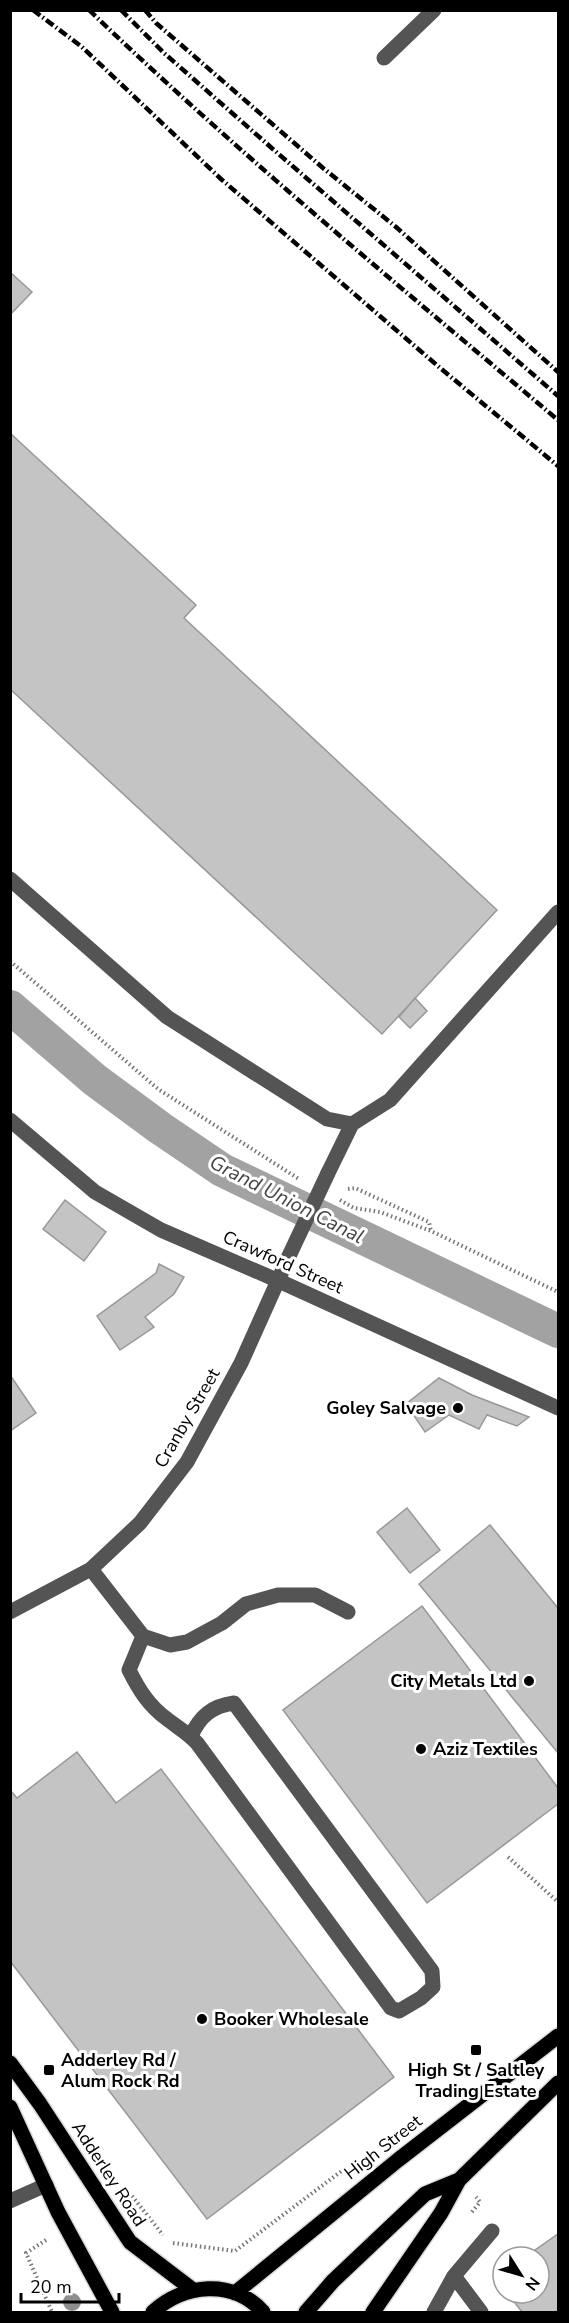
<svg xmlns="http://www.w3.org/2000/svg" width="569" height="2323" font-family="'Nunito Sans',sans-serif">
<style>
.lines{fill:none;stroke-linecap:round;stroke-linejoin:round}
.canal{stroke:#a2a2a2;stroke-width:34}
.building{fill:#c4c4c4;stroke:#989898;stroke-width:1.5}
.major-casing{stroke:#dbdbdb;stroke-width:18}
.path{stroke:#767676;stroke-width:4;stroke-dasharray:1.5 3;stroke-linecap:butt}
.minor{stroke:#545454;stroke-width:15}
.major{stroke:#000;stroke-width:15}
.rail{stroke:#000;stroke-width:4.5;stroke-dasharray:9 3 1.5 3;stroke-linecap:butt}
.minor-bridge{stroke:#545454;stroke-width:15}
.tree{fill:#8e8e8e}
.poi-dot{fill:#000;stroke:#fff;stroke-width:2}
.labels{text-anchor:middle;stroke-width:6;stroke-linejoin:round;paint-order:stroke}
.street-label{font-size:18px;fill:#000;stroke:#fff}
.poi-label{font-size:18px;font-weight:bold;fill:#000;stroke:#fff;text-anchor:start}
.water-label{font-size:20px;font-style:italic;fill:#434343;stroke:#fff}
</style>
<rect width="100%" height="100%" fill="#fff"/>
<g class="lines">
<path class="canal" d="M10,1007L95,1080L160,1128L222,1170L558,1331"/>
</g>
<path class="building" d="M10,272L32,292L10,315Z
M10,433L196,605L184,618L497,910L382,1034L10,689Z
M415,998L427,1011L410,1028L399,1017Z
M65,1200L106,1232L84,1261L43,1229Z
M159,1264L184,1277L174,1294L145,1317L154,1327L120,1350L97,1316L156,1273Z
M10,1375L36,1413L10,1431Z
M439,1378L472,1395L529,1417L517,1426L487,1415L479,1429L449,1415L425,1432L406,1404Z
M407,1508L440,1550L410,1573L377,1532Z
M490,1525L558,1608V1753L419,1584Z
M422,1606L558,1788V1804L427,1903L283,1710Z
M77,1752L116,1803L161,1769L394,2077L207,2219L10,1961V1790L17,1798Z
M558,2234V2312H522L515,2303L530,2293H539L541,2285L539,2282V2257H525Z"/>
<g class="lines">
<g class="major-casing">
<path id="major" d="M10,2063L40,2104L130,2242L193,2290
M10,2107L58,2212L112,2312
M235,2293L398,2160L558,2036
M153,2312C183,2284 233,2278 263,2312
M306,2312L333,2281L425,2194L459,2180L558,2083
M373,2312L441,2213L459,2180"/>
</g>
<path class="path" d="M10,961L158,1089L299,1179
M348,1189L355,1188L429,1222L431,1231
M340,1200L354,1208L380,1212L431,1231L558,1292
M508,1857L558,1902
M132,2196L163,2235
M472,2212L480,2202L476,2197
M46,2240L26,2253L52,2312
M173,2243L235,2251L347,2167"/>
<path class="minor" d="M384,58L434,10
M10,879L167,1017L327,1119L352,1124L390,1100L558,912
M10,1120L95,1192L161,1230L279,1281L558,1408
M328,1173L352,1124
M91,1569L143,1636L170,1645L187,1642L222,1623L246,1604L278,1595H315L348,1612
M10,1612L91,1569L140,1523L187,1462L241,1363L289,1256
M143,1636L129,1670C139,1690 149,1706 167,1719C177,1727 188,1733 197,1743L391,2008L399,2011L421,1998L433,1987L432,1971L234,1703C212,1706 200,1716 191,1736
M10,2201L46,2185
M454,2276L481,2312
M434,2312L454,2276L492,2231"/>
<use href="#major" class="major"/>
<path class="rail" d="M33,10L82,47L221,179L439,367L558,466
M89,10C239,154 399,286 558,420
M121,10L164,53L274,150L558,396
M145,10L156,23L323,168L396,227L558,372"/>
<path class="minor-bridge" d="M289,1256L328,1173"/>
</g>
<circle class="tree" cx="72" cy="2302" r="9"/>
<g class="poi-dot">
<circle cx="458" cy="1408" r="6"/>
<circle cx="529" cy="1681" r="6"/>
<circle cx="421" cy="1749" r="6"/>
<circle cx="202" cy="2019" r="6"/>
<rect x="470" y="2044" width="12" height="12" rx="3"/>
<rect x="43" y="2064" width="12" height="12" rx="3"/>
</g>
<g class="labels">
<g class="street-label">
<text transform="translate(283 1262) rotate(24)" y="6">Crawford Street</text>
<text transform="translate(187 1418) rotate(-60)" y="6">Cranby Street</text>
<text transform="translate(383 2147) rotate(-38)" y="6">High Street</text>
<text transform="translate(109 2174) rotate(57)" y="6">Adderley Road</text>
</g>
<g class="poi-label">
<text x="446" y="1414" text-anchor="end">Goley Salvage</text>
<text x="517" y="1687" text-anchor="end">City Metals Ltd</text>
<text x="433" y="1755">Aziz Textiles</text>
<text x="214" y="2025">Booker Wholesale</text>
<text x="61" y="2066">Adderley Rd /<tspan x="61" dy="21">Alum Rock Rd</tspan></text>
<text x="476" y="2076" text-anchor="middle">High St / Saltley<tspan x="476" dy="21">Trading Estate</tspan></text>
</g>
<g class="water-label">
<text transform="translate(287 1199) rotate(27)" y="7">Grand Union Canal</text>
</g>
</g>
<rect width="569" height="2323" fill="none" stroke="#000000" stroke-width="24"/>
<g transform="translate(521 2275) rotate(127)"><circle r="28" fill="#ffffff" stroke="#999999" stroke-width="1.5"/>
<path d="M0-4.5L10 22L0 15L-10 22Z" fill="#000000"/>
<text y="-9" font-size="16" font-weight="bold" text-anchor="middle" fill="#000000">N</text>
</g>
<path d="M21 2293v9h98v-9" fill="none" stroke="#000000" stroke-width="3"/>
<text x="30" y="2293" font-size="18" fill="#000000" stroke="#ffffff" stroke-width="4.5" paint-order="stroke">20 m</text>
</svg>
